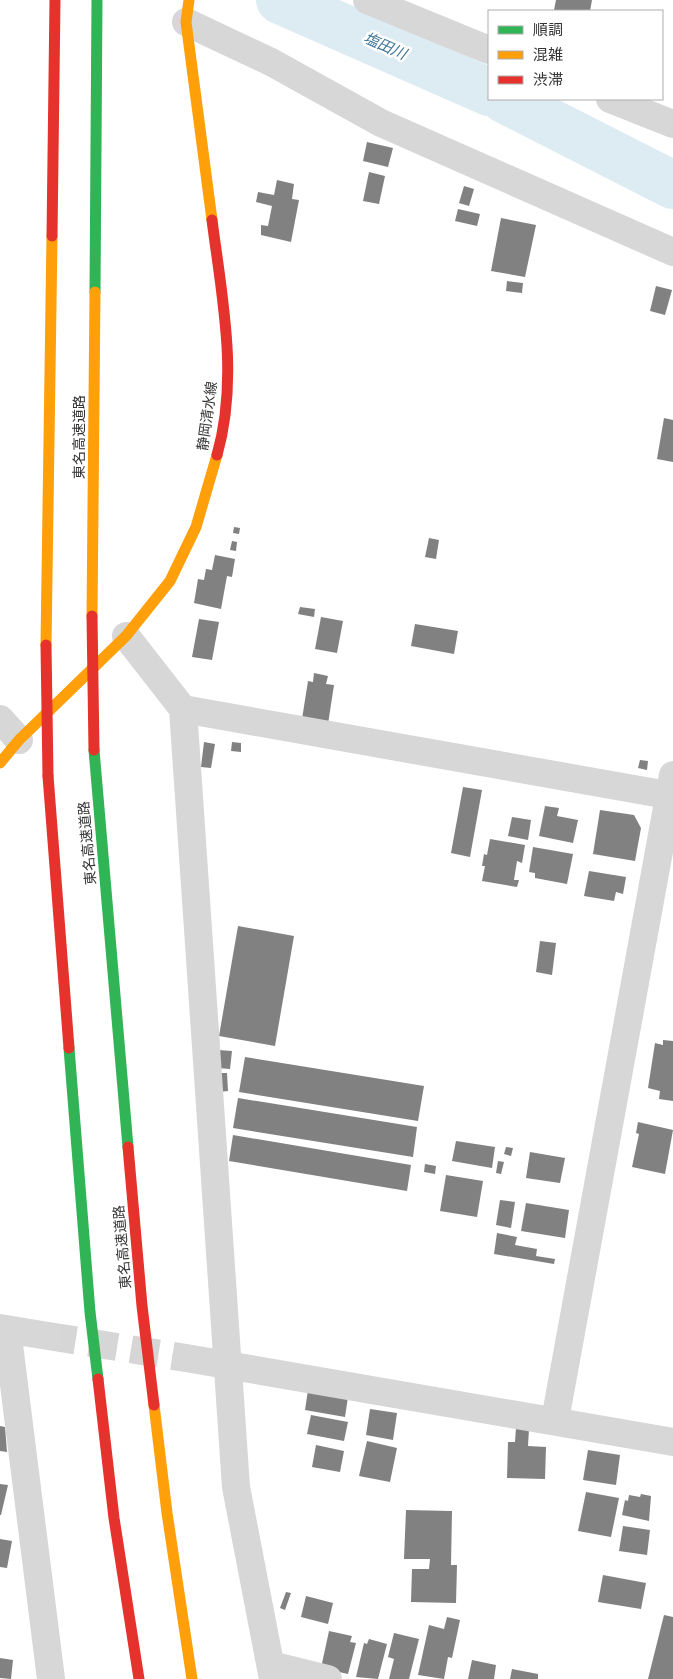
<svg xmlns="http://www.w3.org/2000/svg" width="673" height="1679" font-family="Raleway,'Noto Sans JP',sans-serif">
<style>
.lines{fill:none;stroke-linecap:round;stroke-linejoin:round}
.river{stroke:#ddebf3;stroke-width:48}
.building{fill:#818181}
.street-tunnel{stroke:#d6d6d6;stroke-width:28;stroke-dasharray:28 14;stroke-linecap:butt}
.street{stroke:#d7d7d7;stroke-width:28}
.fast{stroke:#30b455;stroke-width:11}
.slow{stroke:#ff9f0a;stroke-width:11}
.jam{stroke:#e5322d;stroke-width:11}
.jam-bridge{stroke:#e5322d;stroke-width:11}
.labels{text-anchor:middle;stroke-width:5;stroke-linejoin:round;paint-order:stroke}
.street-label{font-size:14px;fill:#333;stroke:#fff}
.water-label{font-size:15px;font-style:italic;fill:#3f7597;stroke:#fff}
</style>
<rect width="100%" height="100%" fill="#fff"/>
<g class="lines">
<path class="river" d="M280,0L489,92
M504,99L673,185"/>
</g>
<path class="building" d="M556,0H592L590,11L554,10Z
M367,142L393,148L388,167L363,161Z
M369,172L385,176L379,204L363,201Z
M277,180L294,184L292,199L299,200L291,242L261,235V225L268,226L272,206L256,202L258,192L274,195Z
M464,186L474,189L469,206L459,203Z
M458,209L480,214L477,226L455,221Z
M501,218L536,225L525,277L491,271Z
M507,281L523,283L522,293L506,291Z
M656,286L672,290L665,315L650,311Z
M664,418L673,420V462L657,459Z
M234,527L240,528L239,534L233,533Z
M429,538L439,540L436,559L425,557Z
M232,541L237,542L236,551L230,550Z
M215,555L235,559L232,577L227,576L221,609L194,603L198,579L204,580L206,569L212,570Z
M300,607L315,609L314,617L298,614Z
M321,617L343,621L337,653L315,649Z
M199,619L219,622L212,660L192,657Z
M415,624L458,631L454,654L411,646Z
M314,673L328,676L326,684L334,685L328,724L302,719L308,681L313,682Z
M204,742L215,744L211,768L201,767Z
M232,742L241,743V752L231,751Z
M640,760L648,761L647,770L638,768Z
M463,787L482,790L470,857L451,853Z
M545,806L559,808L557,816L578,820L573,843L539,836Z
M600,810L634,815L641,828L635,861L593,854Z
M512,817L531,820L528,840L508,836Z
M490,839L525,845L522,863L517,861L514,880H519L517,887L482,881L485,866H482L484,854L487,855Z
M533,847L573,854L567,884L535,878V873L529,872Z
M589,871L626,877L623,894L616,892L614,901L584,896Z
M238,926L294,936L275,1046L219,1036Z
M540,941L556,943L552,975L536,972Z
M663,1040L673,1041V1101L659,1099L660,1091L648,1088L655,1043L663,1045Z
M218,1050L232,1051L230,1069L217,1068Z
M245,1057L424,1086L418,1121L239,1092Z
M217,1073H227L228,1091L218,1092Z
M238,1098L417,1127L413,1157L233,1128Z
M638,1122L673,1130L665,1174L632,1167L639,1134L636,1133Z
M233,1135L411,1165L407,1191L229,1161Z
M456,1141L495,1147L492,1168L452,1161Z
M506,1147L513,1148L511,1156L504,1154Z
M530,1152L565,1158L560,1183L526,1178Z
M498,1161L504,1162L501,1174L496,1173Z
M425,1164L436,1166L435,1174L424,1172Z
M446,1175L483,1181L477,1217L440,1211Z
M500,1200L515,1202L511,1228L496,1225Z
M526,1203L569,1210L565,1238L521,1231Z
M497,1233L517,1237L515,1245L537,1249L536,1256L555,1259L554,1264L494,1254Z
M308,1390L348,1397L345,1417L305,1410Z
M370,1409L397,1413L393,1440L366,1435Z
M311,1415L348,1422L344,1441L307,1434Z
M0,1426L5,1427L7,1452L0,1451Z
M516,1428L529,1429L528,1446L546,1447L545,1479L507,1478L508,1442H515Z
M367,1441L397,1448L390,1482L359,1476Z
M316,1445L344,1451L340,1472L312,1467Z
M588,1450L620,1455L616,1485L583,1480Z
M0,1484L8,1485L1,1515H0Z
M586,1492L619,1498L611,1537L578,1531Z
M641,1494L651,1496L649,1521L622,1515L625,1500L628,1501L629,1495L640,1497Z
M406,1510L452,1511L451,1565H457L456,1603L411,1602L412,1569H429L430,1559H404Z
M623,1526L650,1530L647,1555L619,1551Z
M0,1539L12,1541L7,1568L0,1567Z
M603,1575L646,1583L641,1609L598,1602Z
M286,1592L291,1593L285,1610L280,1608Z
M306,1596L333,1603L328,1624L301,1617Z
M664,1615L673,1617V1679H648Z
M447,1617L460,1620L452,1658L448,1657L444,1679L418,1675L429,1625L444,1629Z
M329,1631L352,1636L350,1642L356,1643L348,1674L321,1668Z
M394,1633L419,1639L409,1679H389L394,1659L388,1657Z
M369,1639L387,1644L378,1679L356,1677L364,1643L367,1644Z
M0,1658L13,1660L11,1679L0,1678Z
M472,1660L496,1665L494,1679H468Z
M512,1669L538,1674V1679H510Z"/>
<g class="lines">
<path class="street-tunnel" d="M48,1336L186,1358"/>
<path class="street" d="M367,0L489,50
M186,22L271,62L381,123L673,252
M610,99L673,124
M126,636L183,709L236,1487L273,1679
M183,709L673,796
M0,719L19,740
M0,1328L48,1336
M7,1329L51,1679
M186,1358L673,1442
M555,1420L673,775
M271,1665L328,1679"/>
<path class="fast" d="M95,292L97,0
M94,750L128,1147
M69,1048L90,1312L98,1379"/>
<path class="slow" d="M189,0L186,22L212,220
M92,616L95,292
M46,645L52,236
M0,763L19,740L126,636L170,581L196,527L217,455
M154,1405L167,1513L192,1679"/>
<path class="jam" d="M212,220C222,298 239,378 217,455
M52,236L55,0
M48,776L69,1048
M128,1147L142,1306L154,1405
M98,1379L114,1518L139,1679"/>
<path class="jam-bridge" d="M92,616L94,750
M46,645L48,776"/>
</g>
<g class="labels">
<g class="street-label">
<text transform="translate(207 416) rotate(-82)" y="5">静岡清水線</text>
<text transform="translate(79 437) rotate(-90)" y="5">東名高速道路</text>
<text transform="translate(87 843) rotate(-95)" y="5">東名高速道路</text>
<text transform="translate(122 1247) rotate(-95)" y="5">東名高速道路</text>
</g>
<g class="water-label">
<text transform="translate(385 46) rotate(24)" y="5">塩田川</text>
</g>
</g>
<rect x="488" y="10" width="175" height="90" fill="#ffffff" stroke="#adadad"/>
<rect x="498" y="26" width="25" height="8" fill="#30b455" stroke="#adadad"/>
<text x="533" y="35" font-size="15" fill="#333333">順調</text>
<rect x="498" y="51" width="25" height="8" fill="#ff9f0a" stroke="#adadad"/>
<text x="533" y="60" font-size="15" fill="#333333">混雑</text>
<rect x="498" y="76" width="25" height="8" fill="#e5322d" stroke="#adadad"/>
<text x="533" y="85" font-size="15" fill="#333333">渋滞</text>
</svg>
